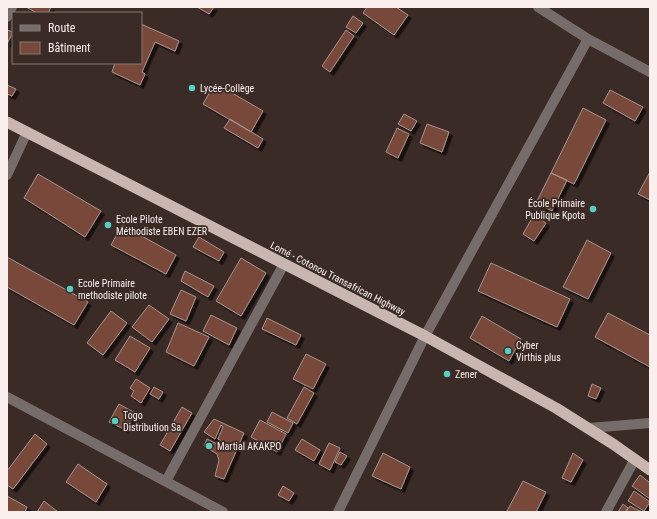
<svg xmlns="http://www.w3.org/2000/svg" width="657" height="519" viewBox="0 0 657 519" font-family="'Roboto Condensed',sans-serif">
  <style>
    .building { fill: #78483a; stroke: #a7938d; filter: url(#shadow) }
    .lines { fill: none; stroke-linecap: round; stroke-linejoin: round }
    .minor { stroke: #766d6a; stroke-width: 10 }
    .trunk { stroke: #cab6b0; stroke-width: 11 }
    .poi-dot { fill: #56cec3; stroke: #3b2b26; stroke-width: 1.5 }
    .labels { text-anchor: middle; stroke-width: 3.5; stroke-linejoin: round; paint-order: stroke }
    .poi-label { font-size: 10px; fill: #faefec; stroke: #3b2b26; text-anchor: start }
    .street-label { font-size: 10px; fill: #faefec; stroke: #3b2b26 }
  </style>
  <defs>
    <filter id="shadow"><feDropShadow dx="3.5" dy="3.5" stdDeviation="0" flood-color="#0009"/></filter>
  </defs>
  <rect width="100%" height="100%" fill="#3b2b26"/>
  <path class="building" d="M26,7H51L48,13H37Z
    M197,7H214L209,14Z
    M367,7H396L408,15L394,35L363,13Z
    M353,16L363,23L356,33L346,27Z
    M141,24L179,41L175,51L155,42L142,72L145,74L140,85L112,72L115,63H141Z
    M7,30L13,32L7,44Z
    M346,30L354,36L330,72L322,66Z
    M215,83L263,111L251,132L203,104Z
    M7,85L16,89L12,96L7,94Z
    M610,90L643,107L635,121L603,103Z
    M583,108L606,120L574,184L551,173Z
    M404,114L417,121L411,131L398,124Z
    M230,119L263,139L258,148L224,128Z
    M427,124L449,132L442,152L420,143Z
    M397,128L409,134L398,158L386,152Z
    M650,172V200L638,194Z
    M551,173L567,180L552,211L536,203Z
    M38,174L101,211L85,237L24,198Z
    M534,215L546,223L534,241L523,234Z
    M122,225L176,255L166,274L111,245Z
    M199,237L224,252L219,261L193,247Z
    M587,240L611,253L588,299L563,287Z
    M7,257L88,302L74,325L7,287Z
    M241,258L266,273L241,316L216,301Z
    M491,263L570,299L557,327L478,291Z
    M185,271L214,286L208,297L181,281Z
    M181,290L196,297L186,321L170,314Z
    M149,305L169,319L152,342L132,327Z
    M111,311L127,323L103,355L87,343Z
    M608,313L650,335V367L595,337Z
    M211,315L237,328L229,345L203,331Z
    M482,316L521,339L509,361L470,338Z
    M267,318L301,335L296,345L262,329Z
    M178,323L209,337L194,366L166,352Z
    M130,336L150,348L135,372L115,360Z
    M306,354L326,364L313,389L293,379Z
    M136,379L150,388L141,403L131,396L134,391L130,388Z
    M592,384L601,388L596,399L588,396Z
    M154,387L163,392L159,399L150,394Z
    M304,387L314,393L297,424L287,418Z
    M119,404L135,413L126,430L109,422Z
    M182,407L192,413L170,451L160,445Z
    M272,412L293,423L288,433L267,422Z
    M214,419L244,433L224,479L215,476L219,460L217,454L204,446L207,439L221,446L225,444L218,439L223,427L221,425L215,439L204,432Z
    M260,420L286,434L277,452L251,437Z
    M35,434L47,444L13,489L7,485V471Z
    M302,439L320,450L314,461L295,450Z
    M329,443L340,448L330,470L319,464Z
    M340,452L347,456L341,465L335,462Z
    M383,453L410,467L401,489L372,476Z
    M573,453L583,460L571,482L562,478Z
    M78,464L107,484L96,502L66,482Z
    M640,475L650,483V499L632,486Z
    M523,481L546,492L536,512H509L507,511Z
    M283,486L294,493L289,501L278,495Z
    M634,491L650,502L644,511L628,501Z
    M7,496L27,507L25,512H7Z
    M44,501L58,512H37Z
    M623,504L628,508L625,512H618Z
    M630,506L642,512H626Z"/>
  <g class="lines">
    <path class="minor" d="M538,7L588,39L650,72
      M7,17L12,7
      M7,175L27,132
      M7,397L223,512
      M589,428L650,423
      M166,481L284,264
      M338,512L425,336L588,39
      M606,512L635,459"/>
    <path class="trunk" d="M7,122L425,336L556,408L613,444L650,470"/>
  </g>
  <g class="poi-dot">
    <circle cx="192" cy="88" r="4"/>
    <circle cx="593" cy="209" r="4"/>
    <circle cx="108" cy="225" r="4"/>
    <circle cx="70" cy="289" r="4"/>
    <circle cx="508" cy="351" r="4"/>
    <circle cx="447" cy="374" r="4"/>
    <circle cx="115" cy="421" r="4"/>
    <circle cx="209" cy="446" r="4"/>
  </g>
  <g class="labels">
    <g class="poi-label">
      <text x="200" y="92">Lycée-Collège</text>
      <text x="585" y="207" text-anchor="end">École Primaire<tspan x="585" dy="12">Publique Kpota</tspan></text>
      <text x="116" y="223">Ecole Pilote<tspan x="116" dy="12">Méthodiste EBEN EZER</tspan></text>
      <text x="78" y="287">Ecole Primaire<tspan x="78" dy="12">methodiste pilote</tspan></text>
      <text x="516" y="349">Cyber<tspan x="516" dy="12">Virthis plus</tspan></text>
      <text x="455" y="378">Zener</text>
      <text x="123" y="419">Togo<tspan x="123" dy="12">Distribution Sa</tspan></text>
      <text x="217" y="450">Martial AKAKPO</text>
    </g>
    <g class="street-label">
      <text transform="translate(338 278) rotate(27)" y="4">Lomé - Cotonou Transafrican Highway</text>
    </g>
  </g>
  <rect width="657" height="519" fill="none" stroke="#faefec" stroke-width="16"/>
  <rect x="12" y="12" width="130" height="52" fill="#3b2b26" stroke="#877975"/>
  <rect x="20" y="25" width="20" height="6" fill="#766d6a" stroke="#877975"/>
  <text x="48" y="32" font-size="12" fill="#faefec">Route</text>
  <rect x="20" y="42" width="20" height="12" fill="#78483a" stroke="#877975"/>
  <text x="48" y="52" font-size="12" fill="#faefec">Bâtiment</text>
</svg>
